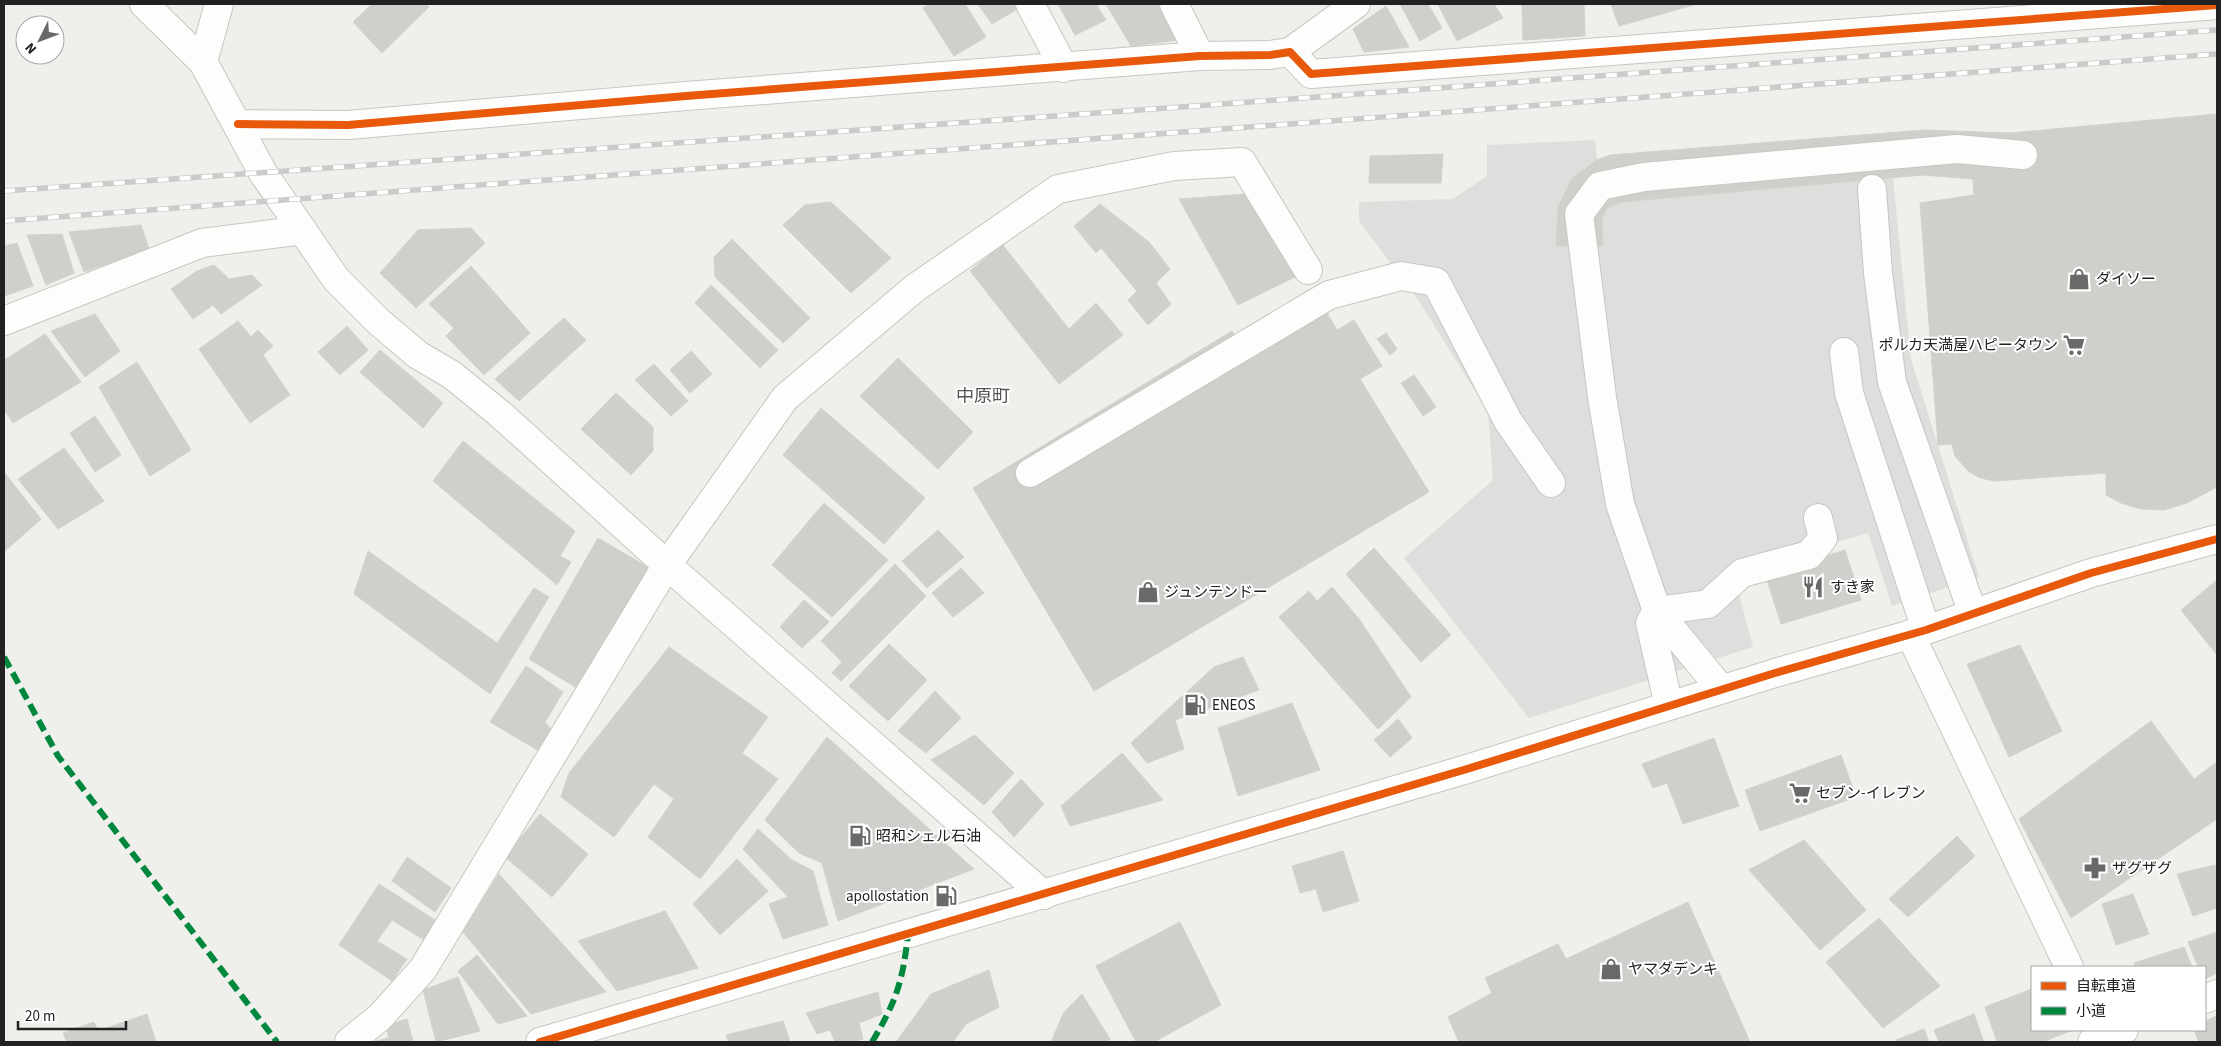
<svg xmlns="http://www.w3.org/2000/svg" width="2221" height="1046" viewBox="0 0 2221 1046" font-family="'Source Sans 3','Noto Sans JP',sans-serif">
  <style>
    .built { fill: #dededc }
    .building { fill: #d0cfcc; stroke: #d2d1cc }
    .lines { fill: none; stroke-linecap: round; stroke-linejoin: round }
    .minor-casing { stroke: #c6c6c4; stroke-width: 30 }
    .minor { stroke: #fdfdfc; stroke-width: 28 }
    .rail-casing { stroke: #cbcbcb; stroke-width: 5.5 }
    .rail { stroke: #fff; stroke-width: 4; stroke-dasharray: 11; stroke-linecap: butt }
    .quiet { stroke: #00873e; stroke-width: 6; stroke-dasharray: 12 6; stroke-linecap: butt }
    .cycleway-casing { stroke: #fff; stroke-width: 11 }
    .cycleway { stroke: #e8590c; stroke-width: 8 }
    .labels { text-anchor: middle; stroke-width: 4; stroke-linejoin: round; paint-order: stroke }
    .poi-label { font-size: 15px; fill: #212121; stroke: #fff; text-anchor: start }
    .quarter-label { font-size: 18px; fill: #545454; stroke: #fff }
  </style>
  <rect width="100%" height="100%" fill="#efefeb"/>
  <path class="built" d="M1595,140L1597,160L1572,178L1558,207L1556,246L1603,245L1602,218L1607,208L1621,202L1893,178L1911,359L1979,577L1892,606L1868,533L1733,571L1753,647L1529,718L1404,558L1493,480L1488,412L1419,301L1359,221V202L1453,199L1487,176V145Z"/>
  <path class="building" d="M372,4H426L429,7L382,53L353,22Z
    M929,4H965L986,37L954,56L923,8Z
    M978,4H1013L1016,10L992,24Z
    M1058,4H1096L1106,20L1075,35Z
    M1106,4H1162L1180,40L1131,46Z
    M1400,4H1428L1442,28L1420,41Z
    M1438,4H1494L1503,18L1457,41Z
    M1522,4H1584L1585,36L1523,40Z
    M1611,4H1697L1619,26Z
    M1386,6L1409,47L1364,52L1353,29Z
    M2217,114V462H2215L2217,487L2187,503L2164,510L2141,509L2121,503L2106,495V473L1995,481L1980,478L1968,471L1955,456L1952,444L1938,445L1920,203L1974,195L1973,179L1923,175L1621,202L1607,208L1602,218L1603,246H1556L1558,207L1572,178L1597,160L1610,155L1924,130L2010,133Z
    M1443,154L1441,183H1369L1370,156Z
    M1246,194L1297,276L1238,305L1179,199Z
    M831,202L891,258L851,293L783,225L805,205Z
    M1100,204L1149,242L1170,269L1156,283L1171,304L1148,325L1128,300L1137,291L1101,248L1096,253L1074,226Z
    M141,225L149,249L84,272L69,232Z
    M471,228L485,243L416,308L380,273L418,230Z
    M62,234L74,273L46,285L27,235Z
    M732,239L810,318L783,343L715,277L714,257Z
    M17,243L33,286L4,296V246Z
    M1002,244L1069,329L1096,303L1123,335L1059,384L970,271Z
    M214,265L229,279L252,275L262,285L221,314L213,305L193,319L171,289L197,271Z
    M471,266L530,333L484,375L446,336L454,328L429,304Z
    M711,285L778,350L760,368L695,303Z
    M1326,311L1337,330L1354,320L1382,366L1360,379L1429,492L1094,691L973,488L1232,331L1248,358Z
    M95,314L120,351L85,377L51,331Z
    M564,318L586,340L519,401L495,379Z
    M238,321L251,337L258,330L273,346L263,355L290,395L250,423L199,349Z
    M347,326L368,350L340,375L318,352Z
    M1386,333L1397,349L1390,355L1377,339Z
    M45,334L81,382L13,423L4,409V357L6,359Z
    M380,350L443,403L423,428L360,372Z
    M691,351L712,374L690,393L670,370Z
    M898,358L973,432L938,469L860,396Z
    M137,362L191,450L150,476L99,387Z
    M654,364L688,401L671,416L635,380Z
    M1414,375L1436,407L1423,416L1401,383Z
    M616,393L653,427V451L631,475L581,429Z
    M821,408L925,498L884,544L783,455Z
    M95,416L121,455L95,472L70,433Z
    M463,441L575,531L560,556L571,562L557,585L433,481Z
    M64,448L104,501L58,529L18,479Z
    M4,472L41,519L5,551L4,550Z
    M824,503L888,560L832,617L772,565Z
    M938,530L964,557L927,588L902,561Z
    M598,538L649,568L577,688L529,659Z
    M1374,548L1451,635L1421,662L1346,574Z
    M1845,550L1861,600L1781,624L1765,574Z
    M368,551L497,643L534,588L549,597L490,694L354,594Z
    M895,564L926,596L841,681L832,673L842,662L821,641Z
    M961,568L984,593L953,617L932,593Z
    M2217,580V655L2181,610Z
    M1332,587L1359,619L1411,697L1378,729L1279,617L1309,591L1317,601Z
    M804,600L829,622L802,648L780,627Z
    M889,644L927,680L888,721L849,686Z
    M2020,645L2062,731L2009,757L1967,664Z
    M669,647L768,717L742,753L778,779L700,879L648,837L674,799L654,784L614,837L561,797L569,773Z
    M1243,657L1259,690L1175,720L1184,749L1147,763L1131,743L1214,667Z
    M526,666L563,692L545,722L552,730L539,751L490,722Z
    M935,691L961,718L926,753L898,731Z
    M1292,703L1320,770L1238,796L1218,728Z
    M1398,719L1412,738L1390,757L1374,740Z
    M2151,721L2194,779L2217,762V819L2071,918L2019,819Z
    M975,735L1014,773L984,805L931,760Z
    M827,737L974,869L838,921L822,863L799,853L765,820Z
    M1714,738L1739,806L1683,824L1667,783L1653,788L1642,764Z
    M1122,753L1163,800L1070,826L1061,806Z
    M1841,755L1856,797L1760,831L1745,790Z
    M1021,779L1044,804L1014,837L992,812Z
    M540,814L588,854L552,897L505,857Z
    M758,829L792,860L813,871L828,925L783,939L769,904L788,897L743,849Z
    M1957,836L1975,856L1908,917L1889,899Z
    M1804,840L1866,910L1820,950L1749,870Z
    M1343,851L1359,901L1323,912L1316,889L1300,893L1292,866Z
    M407,857L451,888L435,912L392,881Z
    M737,859L768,891L720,935L693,904Z
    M2215,865L2217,871V908L2193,916L2177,874Z
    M499,874L606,992L531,1014L463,932Z
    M379,884L435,920L424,940L392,920L377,941L407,959L392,981L339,945Z
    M2133,894L2149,934L2116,945L2102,904Z
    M1688,902L1750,1042H1459L1448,1017L1492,993L1485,978L1558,944L1566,959Z
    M665,911L698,968L617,991L578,941Z
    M1879,918L1940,986L1883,1028L1826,962Z
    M1180,922L1221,1005L1154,1042H1136L1096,966Z
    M2217,932V973L2205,979V967H2198L2188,942Z
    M2184,947L2192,967H2136L2134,963Z
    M477,955L527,1016L498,1024L458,971Z
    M989,970L999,1007L966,1024L953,1042H896L931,994Z
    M458,977L480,1031L436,1042L423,990Z
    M2032,989V1030H2073L2042,1042H1997L1985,1007Z
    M878,992L882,1014L859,1023L863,1039L853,1042H835L830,1030L817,1034L806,1013Z
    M1082,994L1110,1039L1106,1042H1051L1064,1012Z
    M147,1014L156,1042H67L63,1033L94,1022L98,1031Z
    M1974,1014L1984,1042H1939L1934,1030Z
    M2217,1016V1042H2199L2194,1030H2205V1021Z
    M407,1019L413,1042H373L389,1038L386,1026Z
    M783,1021L790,1042H729L726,1035Z
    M1924,1029L1929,1042H1897L1896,1040Z"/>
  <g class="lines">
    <g class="minor-casing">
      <path id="minor" d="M144,4L203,62L263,173L336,279L379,322L418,355L452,375L500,414L667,565L1044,895
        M1030,4L1064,68
        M1174,4L1200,56
        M1290,52L1356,4
        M203,62L219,4
        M238,124L348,125L686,96L1200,56L1270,55L1290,52L1311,74L2217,5
        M1872,189L1878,273L1892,382L1973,614
        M4,321L202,243L303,230
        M1844,352L1849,393L1926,630
        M1030,473L1329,295L1401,276L1436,282L1508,421L1551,483
        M1657,611L1708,604L1742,573L1809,555L1823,538L1818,518
        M1657,611L1650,623L1669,706
        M1910,634L2069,967
        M1721,689L1657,611L1620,504L1602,397L1579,214L1600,186L1644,177L1957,149L2023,155
        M2205,999L2217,994
        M349,1042L380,1017L423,969L667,565L785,398L915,288L1058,189L1174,166L1242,162L1308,270
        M540,1042L1467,769L1775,673L1926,630L2091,573L2217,539
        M2092,1042L2124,1030"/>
    </g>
    <use href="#minor" class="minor"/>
    <g class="rail-casing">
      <path id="rail" d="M4,191L1223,104L2217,30
        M4,221L2217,54"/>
    </g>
    <use href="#rail" class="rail"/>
    <path class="quiet" d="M4,657L58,756L277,1042
      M872,1042C896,1002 903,981 908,934"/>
    <g class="cycleway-casing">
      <path id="cycleway" d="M238,124L348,125L686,96L1200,56L1270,55L1290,52L1311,74L2217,5
        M540,1042L1467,769L1775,673L1926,630L2091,573L2217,539"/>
    </g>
    <use href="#cycleway" class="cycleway"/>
  </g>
  <defs>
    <g id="shop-bare" transform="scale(1.725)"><path d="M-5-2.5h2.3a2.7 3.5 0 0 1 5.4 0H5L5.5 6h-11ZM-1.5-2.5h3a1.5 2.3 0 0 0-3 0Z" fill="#696968" stroke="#fff" stroke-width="2.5" paint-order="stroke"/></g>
    <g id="supermarket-bare" transform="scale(1.725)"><path d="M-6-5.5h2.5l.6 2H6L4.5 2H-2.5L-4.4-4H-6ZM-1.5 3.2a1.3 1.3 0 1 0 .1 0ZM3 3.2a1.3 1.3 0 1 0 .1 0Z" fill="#696968" stroke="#fff" stroke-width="2.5" paint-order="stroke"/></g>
    <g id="restaurant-bare" transform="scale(1.725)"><path d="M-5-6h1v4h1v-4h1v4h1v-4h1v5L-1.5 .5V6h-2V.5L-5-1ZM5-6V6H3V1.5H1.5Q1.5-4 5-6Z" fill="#696968" stroke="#fff" stroke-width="2.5" paint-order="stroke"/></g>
    <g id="fuel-bare" transform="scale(1.725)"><path d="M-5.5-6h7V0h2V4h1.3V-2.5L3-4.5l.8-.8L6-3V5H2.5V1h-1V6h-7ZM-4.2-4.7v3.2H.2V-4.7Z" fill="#696968" stroke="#fff" stroke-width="2.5" paint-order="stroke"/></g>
    <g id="pharmacy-bare" transform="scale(1.725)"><path d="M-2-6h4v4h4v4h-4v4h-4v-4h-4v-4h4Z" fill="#696968" stroke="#fff" stroke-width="2.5" paint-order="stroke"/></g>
  </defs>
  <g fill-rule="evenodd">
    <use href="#shop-bare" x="2079" y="279"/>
    <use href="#supermarket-bare" x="2074" y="345"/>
    <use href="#restaurant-bare" x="1813" y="587"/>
    <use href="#shop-bare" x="1148" y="592"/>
    <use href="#fuel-bare" x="1195" y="705"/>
    <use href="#supermarket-bare" x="1800" y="793"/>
    <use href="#fuel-bare" x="860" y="836"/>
    <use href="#pharmacy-bare" x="2095" y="868"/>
    <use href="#fuel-bare" x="946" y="896"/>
    <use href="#shop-bare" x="1611" y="969"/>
  </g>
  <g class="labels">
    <g class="poi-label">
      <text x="2096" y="284">ダイソー</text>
      <text x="2058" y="350" text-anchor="end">ポルカ天満屋ハピータウン</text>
      <text x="1830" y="592">すき家</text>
      <text x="1164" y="597">ジュンテンドー</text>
      <text x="1212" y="710">ENEOS</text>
      <text x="1816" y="798">セブン-イレブン</text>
      <text x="876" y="841">昭和シェル石油</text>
      <text x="2112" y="873">ザグザグ</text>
      <text x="929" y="901" text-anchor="end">apollostation</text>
      <text x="1628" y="974">ヤマダデンキ</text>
    </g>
    <g class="quarter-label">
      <text x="983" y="402">中原町</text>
    </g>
  </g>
  <rect width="2221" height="1046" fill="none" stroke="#212121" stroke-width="10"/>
  <rect x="2031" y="966" width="175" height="65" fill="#ffffff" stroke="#a6a6a6"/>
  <rect x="2041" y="982" width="25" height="8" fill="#e8590c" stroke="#a6a6a6"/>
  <text x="2076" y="991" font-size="15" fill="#212121">自転車道</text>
  <rect x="2041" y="1007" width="25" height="8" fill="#00873e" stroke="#a6a6a6"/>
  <text x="2076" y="1016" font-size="15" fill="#212121">小道</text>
  <g transform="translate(40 40) rotate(228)"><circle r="24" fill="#ffffff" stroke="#a6a6a6"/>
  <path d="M0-4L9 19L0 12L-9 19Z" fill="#696968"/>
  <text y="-8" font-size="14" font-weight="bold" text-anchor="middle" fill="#212121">N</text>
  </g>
  <path d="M18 1021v8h108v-8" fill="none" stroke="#212121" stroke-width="2.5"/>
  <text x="25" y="1021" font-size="15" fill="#212121" stroke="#ffffff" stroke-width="4" paint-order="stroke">20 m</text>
</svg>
